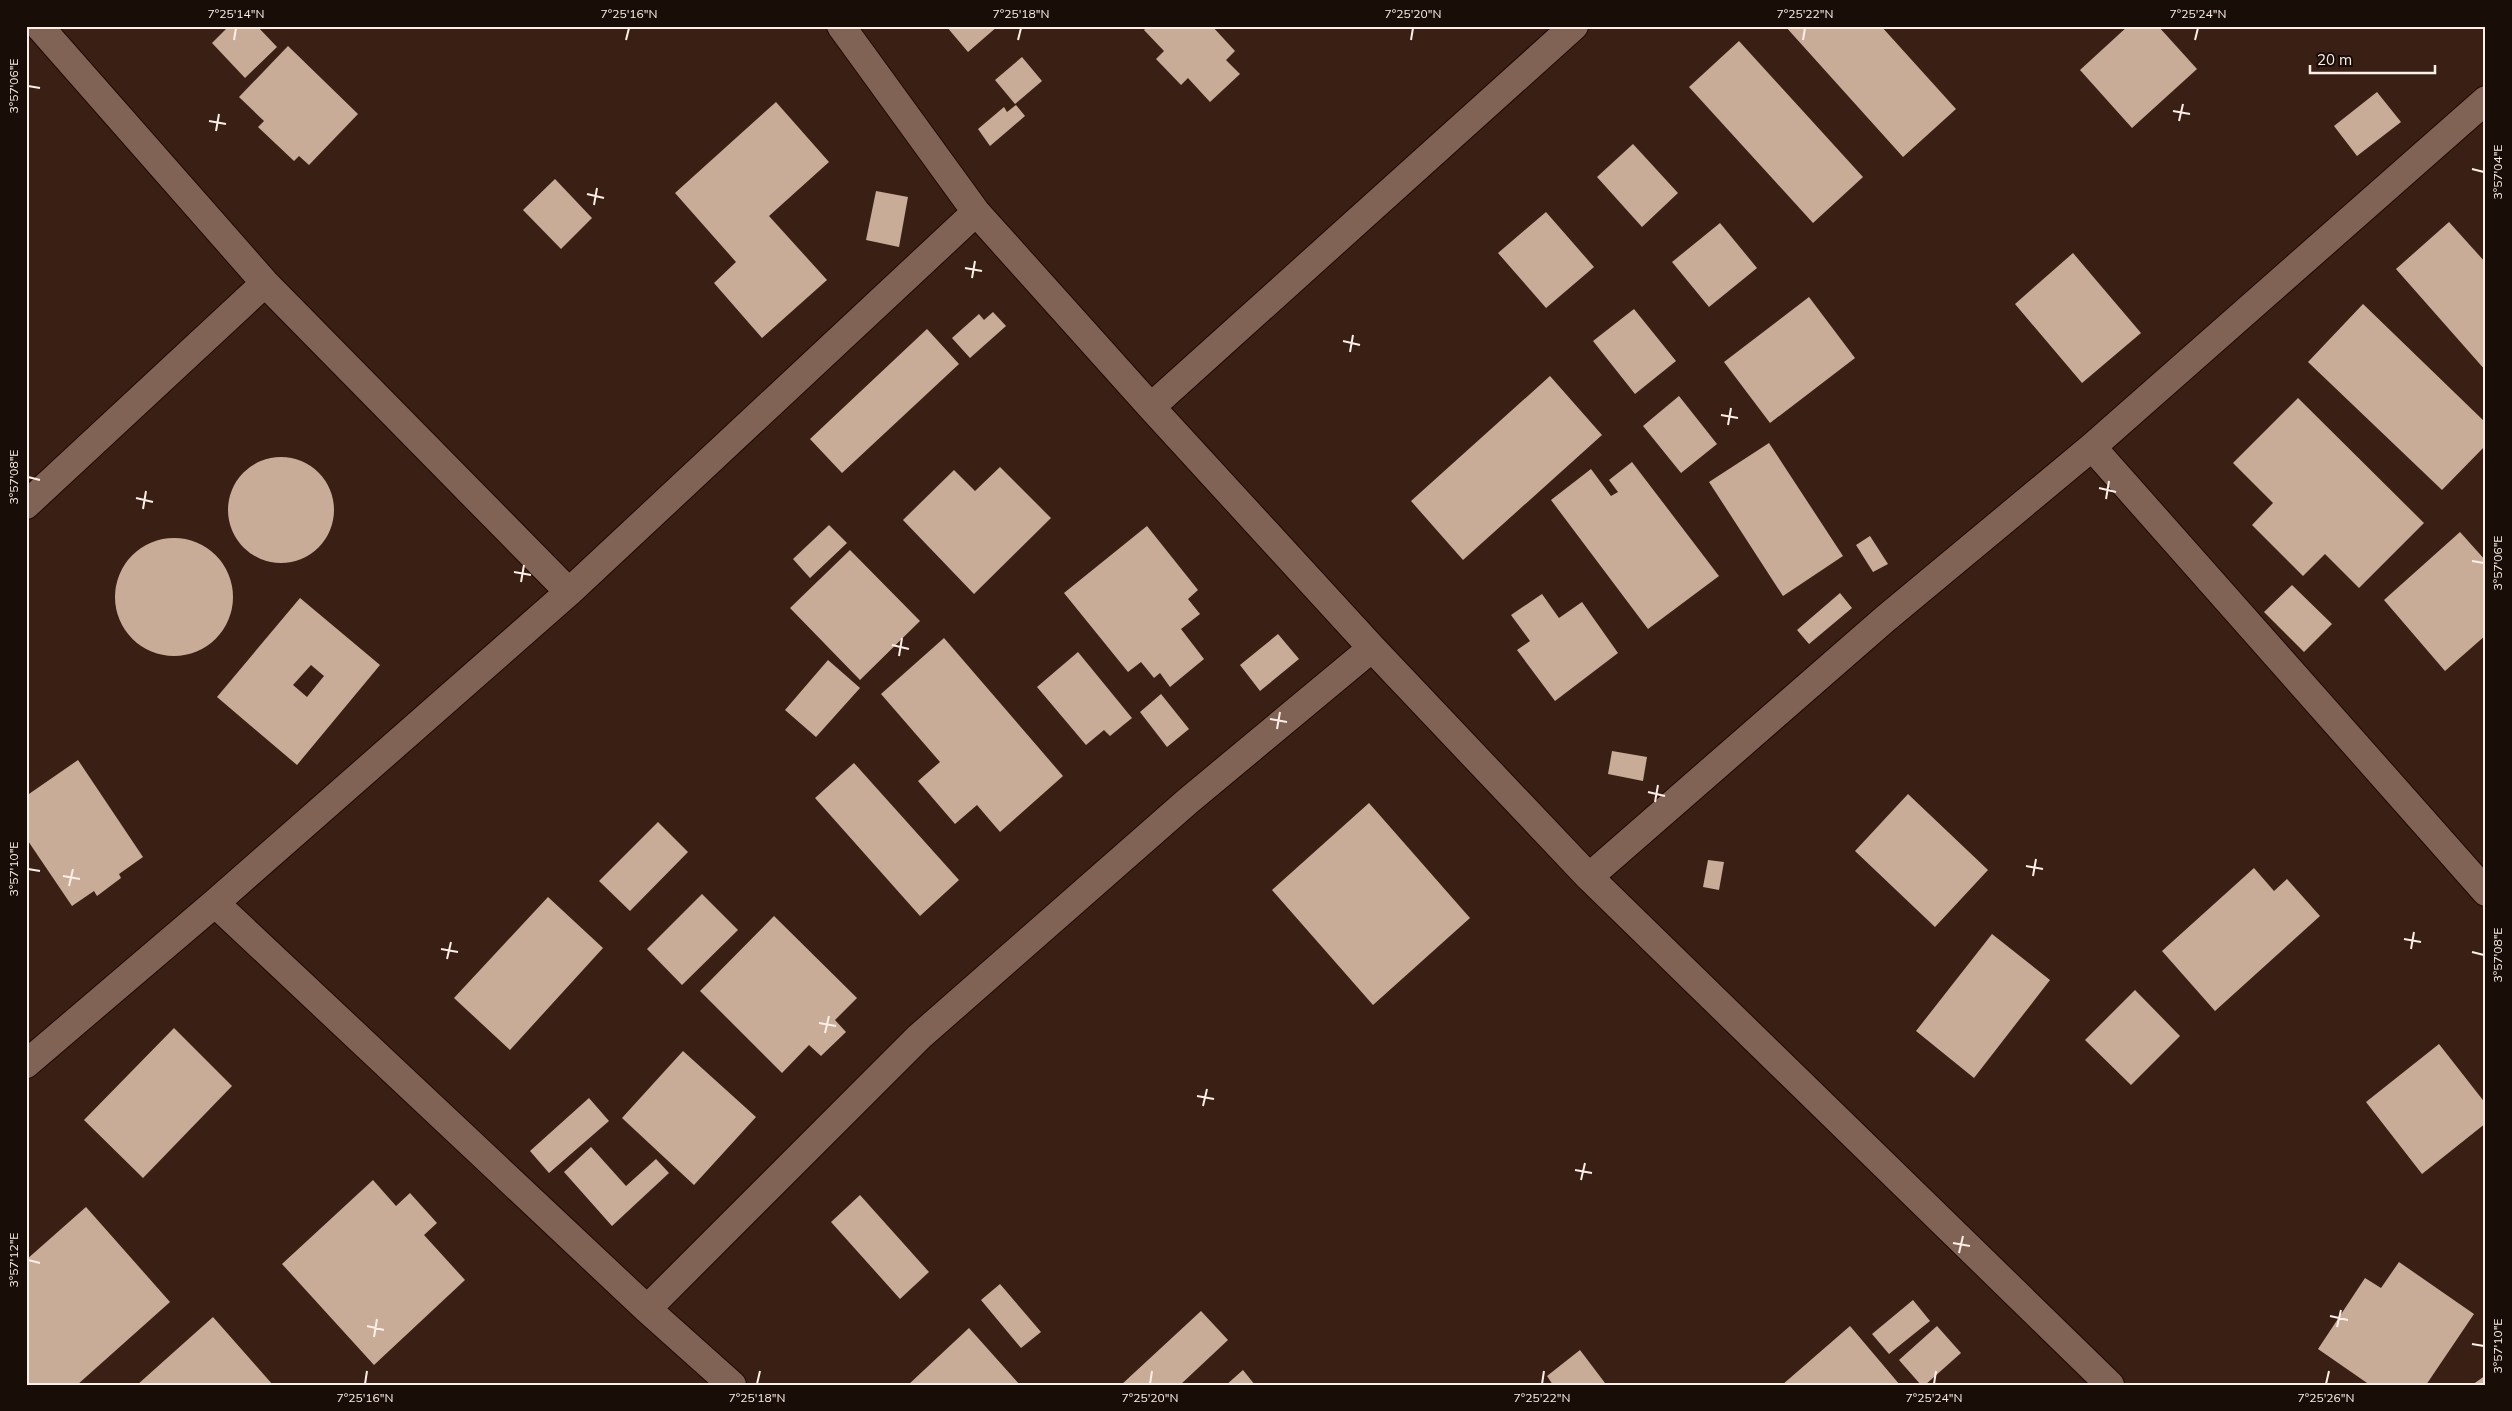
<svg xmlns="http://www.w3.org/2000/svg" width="2512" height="1411" viewBox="0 0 2512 1411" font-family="Mulish,sans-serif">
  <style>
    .building { fill: #c9ac97; fill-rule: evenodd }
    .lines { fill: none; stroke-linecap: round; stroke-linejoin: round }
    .street-casing { stroke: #200901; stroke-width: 30 }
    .street { stroke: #816355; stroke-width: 28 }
    .ticks { fill: none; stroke: #fdefe8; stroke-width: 2 }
    .neatline { fill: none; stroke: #fdefe8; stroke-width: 2 }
    .ticks-label { font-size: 12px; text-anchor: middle; fill: #fdefe8 }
  </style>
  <rect width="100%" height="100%" fill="#3a2014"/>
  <path class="building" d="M229,26H257L277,47L245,78L212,43Z
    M946,26H998L968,52Z
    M1148,26H1212L1235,51L1226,60L1240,74L1210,102L1188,78L1181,85L1156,59L1164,51L1144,30Z
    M1785,26H1881L1956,109L1903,157Z
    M2128,26H2158L2197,69L2132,128L2080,70Z
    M1739,41L1863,177L1813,223L1689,87Z
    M288,46L358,114L309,165L299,156L294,161L258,127L264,121L239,97Z
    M1022,57L1042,81L1015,104L995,80Z
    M2377,92L2401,122L2357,156L2334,126Z
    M776,102L829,162L769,216L827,280L762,338L714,283L736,262L675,193Z
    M1016,105L1025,116L990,146L978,129L1004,107L1007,112Z
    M1633,144L1678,193L1642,227L1597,177Z
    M555,179L592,218L561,249L523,210Z
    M876,191L908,197L899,247L866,240Z
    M1546,212L1594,267L1546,308L1498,253Z
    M2449,222L2486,263V371L2396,269Z
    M1720,223L1757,268L1709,307L1672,262Z
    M2073,253L2141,333L2082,383L2015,304Z
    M1809,297L1855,358L1770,423L1724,362Z
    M2363,304L2486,423V445L2442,490L2308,362Z
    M1634,309L1676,361L1635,394L1593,341Z
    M993,312L1006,326L970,358L952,338L979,314L984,320Z
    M927,329L959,364L842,473L810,439Z
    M1550,376L1602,435L1463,560L1411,501Z
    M1679,396L1717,444L1681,473L1643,426Z
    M2298,398L2424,523L2359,588L2325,554L2303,576L2252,525L2273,503L2233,463Z
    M1769,443L1843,556L1783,596L1709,482Z
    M228 510a53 53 0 1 1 106 0a53 53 0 1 1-106 0Z
    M1632,462L1719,576L1648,629L1551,500L1591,469L1611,496L1618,492L1609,480Z
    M1000,467L1051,518L974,594L903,520L954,470L975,491Z
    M829,525L847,543L810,578L793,559Z
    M1147,526L1198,590L1188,599L1200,614L1181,629L1204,659L1170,687L1160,673L1154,678L1141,662L1128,672L1064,593Z
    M2460,532L2486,561V635L2445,671L2384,600Z
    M1870,536L1888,564L1873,572L1856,545Z
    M115 597a59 59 0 1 1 118 0a59 59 0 1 1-118 0Z
    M850,550L920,621L860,680L790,608Z
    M2292,585L2332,624L2304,652L2264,612Z
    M1840,593L1852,608L1809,644L1797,630Z
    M1542,594L1559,618L1582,602L1618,653L1555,701L1517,650L1530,641L1511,615Z
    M300,598L380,665L297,765L217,697ZM311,665L324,676L307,697L293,685Z
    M1278,634L1299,659L1260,691L1240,665Z
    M944,638L1063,776L1000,832L977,805L955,824L918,781L940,762L881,694Z
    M1078,652L1132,718L1110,736L1104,730L1086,745L1037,687Z
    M828,660L860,688L816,737L785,710Z
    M1161,694L1189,729L1167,747L1140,712Z
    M1612,751L1647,757L1643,781L1608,774Z
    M78,760L143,857L119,874L121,878L97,896L94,891L72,906L26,838V796Z
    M854,763L959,880L920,916L815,798Z
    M1908,794L1988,870L1935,927L1855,851Z
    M1369,803L1470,918L1373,1005L1272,890Z
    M658,822L688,852L630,911L599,881Z
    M1708,860L1724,862L1719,890L1703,887Z
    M2254,868L2274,891L2287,879L2320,916L2215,1011L2162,951Z
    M702,894L738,930L682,985L647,949Z
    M548,897L603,948L510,1050L454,998Z
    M774,916L857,998L835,1020L846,1032L821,1056L809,1045L782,1073L700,991Z
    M1992,934L2050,980L1974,1078L1916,1031Z
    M2135,990L2180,1036L2131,1085L2085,1040Z
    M174,1028L232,1086L143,1178L84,1120Z
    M2439,1044L2486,1104V1123L2422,1174L2366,1102Z
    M683,1051L756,1117L694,1185L622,1118Z
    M589,1098L609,1121L549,1173L530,1151Z
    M591,1147L626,1186L656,1159L669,1173L612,1226L564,1172Z
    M373,1180L396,1206L410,1193L437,1223L424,1235L465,1280L374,1365L282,1264Z
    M860,1195L929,1272L900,1299L831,1222Z
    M86,1207L170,1302L77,1385H26V1260Z
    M2399,1262L2474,1314L2426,1385H2370L2318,1349L2365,1278L2381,1288Z
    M1000,1284L1041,1332L1021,1348L981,1300Z
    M1913,1300L1930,1321L1889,1354L1872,1334Z
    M1201,1311L1228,1340L1180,1385H1121Z
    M213,1317L273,1385H137Z
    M1850,1326L1900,1385H1782Z
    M1937,1326L1961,1353L1925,1385H1921L1899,1360Z
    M969,1328L1020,1385H908Z
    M1580,1350L1605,1383L1602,1385H1553L1547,1376Z
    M1243,1370L1255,1385H1226Z
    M2486,1375V1385H2472Z"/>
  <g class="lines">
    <g class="street-casing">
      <path id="street" d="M39,26L265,283L569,592
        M841,26L976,212L1151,407L1372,648L1589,877L2110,1385
        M1151,407L1574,26
        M2092,447L2486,892
        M26,505L265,283
        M1589,877L1885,619L2092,447L2486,100
        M215,903L647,1309L732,1385
        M26,1064L215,903L569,592L976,212
        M647,1309L919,1037L1188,801L1372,648"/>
    </g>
    <use href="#street" class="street"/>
  </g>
  <path class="ticks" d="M234,40L236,28M626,40L629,28M1018,40L1021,28M1411,40L1413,28M1803,40L1805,28M2195,40L2198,28M28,86L40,88M2173,111L2190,114M209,121L226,124M2179,121L2183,104M216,131L219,114M2472,169L2484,172M587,194L604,198M594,205L597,188M965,268L982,271M972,278L975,261M1343,341L1360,345M1350,352L1353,335M1721,415L1738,418M1728,425L1731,408M28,477L40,480M2099,488L2116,492M136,498L153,502M2106,499L2109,481M143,509L146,491M2472,561L2484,563M514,572L531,575M521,582L524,565M892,645L909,649M899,656L902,638M1270,719L1287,722M1277,729L1280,712M1648,792L1665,796M1655,802L1658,785M2026,866L2043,869M28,869L40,871M63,876L80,879M2033,876L2036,859M69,886L73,869M2404,939L2421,942M441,949L458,952M2411,949L2414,932M2472,952L2484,955M447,959L451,942M819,1023L836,1026M825,1033L829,1016M1197,1096L1214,1099M1203,1106L1207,1089M1575,1170L1592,1173M1581,1180L1585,1163M1953,1243L1970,1246M1959,1253L1963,1236M28,1260L40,1263M2330,1316L2348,1320M367,1326L384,1330M2337,1327L2341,1310M374,1337L377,1319M2472,1344L2484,1346M365,1384L367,1371M757,1384L760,1371M1150,1384L1152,1371M1542,1384L1544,1371M1934,1384L1936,1371M2326,1384L2329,1371"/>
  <rect width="2512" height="1411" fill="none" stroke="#190d08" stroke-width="55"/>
  <path d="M2310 65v8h125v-8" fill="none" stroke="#fdefe8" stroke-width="2.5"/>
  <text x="2317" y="65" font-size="15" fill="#fdefe8" stroke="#190d08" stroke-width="4" paint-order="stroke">20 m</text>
  <rect x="28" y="28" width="2456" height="1356" class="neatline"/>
  <g class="ticks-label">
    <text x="236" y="18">7°25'14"N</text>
    <text x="629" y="18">7°25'16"N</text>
    <text x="1021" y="18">7°25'18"N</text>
    <text x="1413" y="18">7°25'20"N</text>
    <text x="1805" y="18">7°25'22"N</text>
    <text x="2198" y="18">7°25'24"N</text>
    <text transform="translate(14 86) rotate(-90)" y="4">3°57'06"E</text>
    <text transform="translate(2498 172) rotate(-90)" y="4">3°57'04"E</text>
    <text transform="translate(14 477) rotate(-90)" y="4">3°57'08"E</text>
    <text transform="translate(2498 563) rotate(-90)" y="4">3°57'06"E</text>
    <text transform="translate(14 869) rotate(-90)" y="4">3°57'10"E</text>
    <text transform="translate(2498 955) rotate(-90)" y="4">3°57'08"E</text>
    <text transform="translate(14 1260) rotate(-90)" y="4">3°57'12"E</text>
    <text transform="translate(2498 1346) rotate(-90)" y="4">3°57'10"E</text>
    <text x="365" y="1402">7°25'16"N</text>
    <text x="757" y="1402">7°25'18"N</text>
    <text x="1150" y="1402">7°25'20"N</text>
    <text x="1542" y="1402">7°25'22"N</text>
    <text x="1934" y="1402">7°25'24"N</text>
    <text x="2326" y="1402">7°25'26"N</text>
  </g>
</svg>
